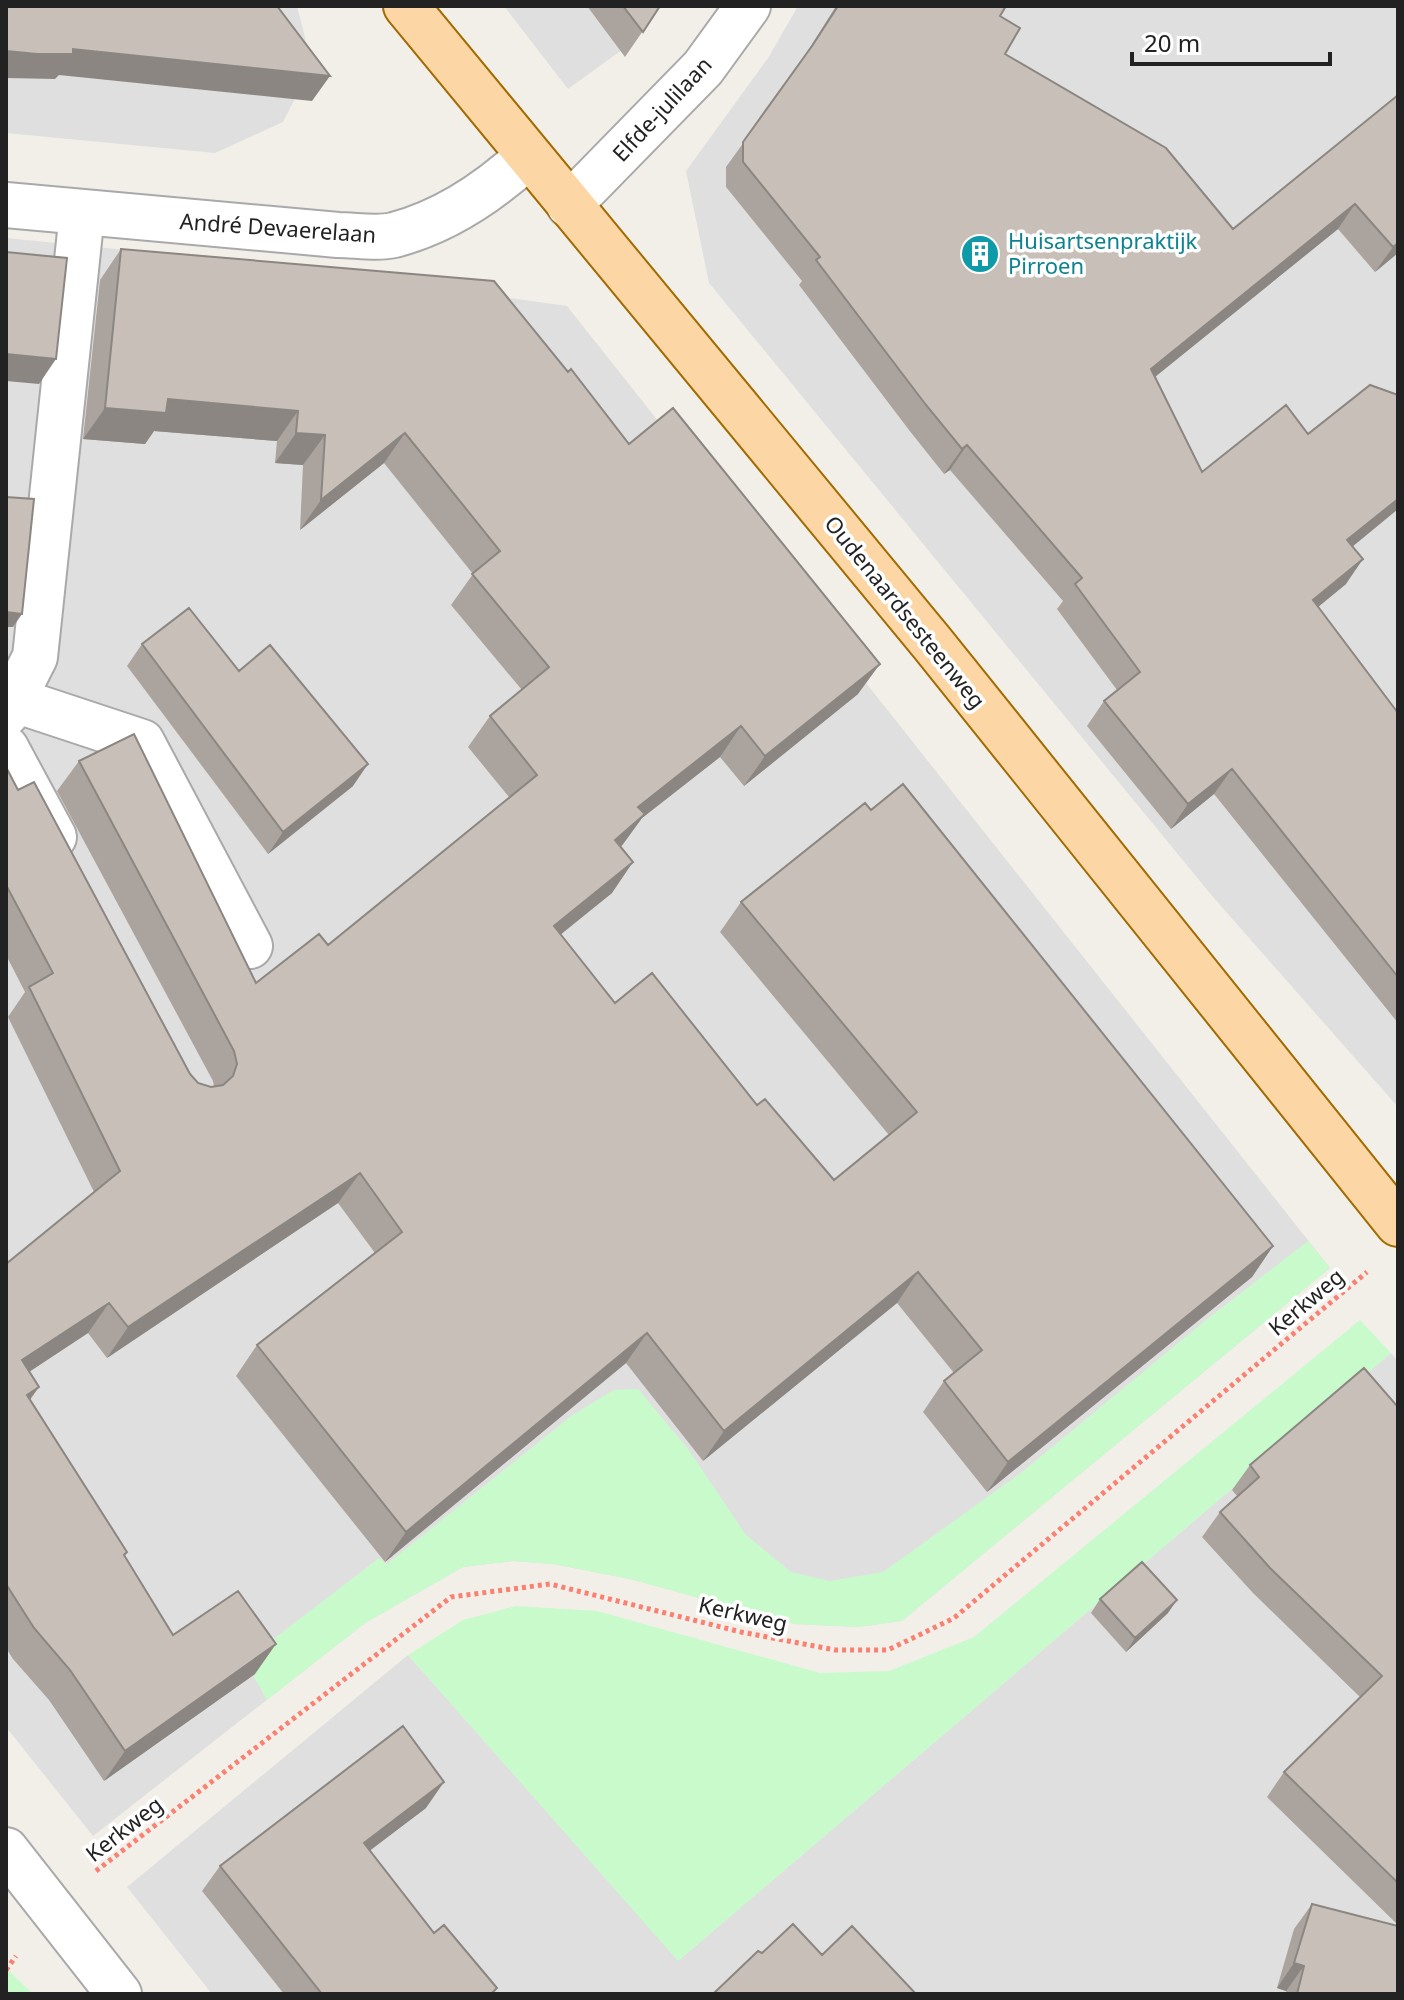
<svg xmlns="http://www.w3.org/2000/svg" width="1404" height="2000" viewBox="0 0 1404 2000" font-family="'Noto Sans',sans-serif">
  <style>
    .residential { fill: #e0dfdf }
    .park { fill: #c8facc }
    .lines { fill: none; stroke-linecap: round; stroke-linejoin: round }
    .minor-casing { stroke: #a9a9a9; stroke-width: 48 }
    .major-casing { stroke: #a06b00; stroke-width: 48 }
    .path { stroke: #fa8072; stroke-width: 5; stroke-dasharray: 4 4; stroke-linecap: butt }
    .minor { stroke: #fff; stroke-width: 44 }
    .major { stroke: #fcd6a4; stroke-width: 44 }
    .wall { fill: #aba49e }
    .shaded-wall { fill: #8b8681 }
    .building { fill: #c7bfb8; stroke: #8b8681; stroke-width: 2 }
    .labels { text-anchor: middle; stroke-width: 7; stroke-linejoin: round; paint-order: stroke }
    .street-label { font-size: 22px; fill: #222; stroke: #fff }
    .culture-label { font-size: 22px; fill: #0d838f; stroke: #fff; text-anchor: start }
  </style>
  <rect width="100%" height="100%" fill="#f2efe9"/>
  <path class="residential" d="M6,6H297L312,65L283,122L215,153L6,133Z
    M504,6H659L637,39L568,89Z
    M798,6H1398V1107L1213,897L709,283L686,171L768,58Z
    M6,238L278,265L567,306L1330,1268L902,1621L858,1627L794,1624L630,1579L553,1564L513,1561L463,1567L365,1623L93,1836L6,1727Z
    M1391,1353L1398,1361V1994H212L127,1887L408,1655L679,1960Z"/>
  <path class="park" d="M1308,1241L1330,1268L902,1621L858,1627L794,1624L630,1579L553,1564L513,1561L463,1567L365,1623L267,1700L245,1661L379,1558L387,1564L571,1416L614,1390L638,1389L688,1449L746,1535L791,1572L830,1581L883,1572L1022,1472L1206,1320Z
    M1360,1320L1391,1353L678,1961L408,1655L463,1620L516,1606L597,1611L820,1673L889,1671L974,1637Z
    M6,1968L32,1993V1994H6Z"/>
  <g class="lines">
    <g class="minor-casing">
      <path id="minor" d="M6,205L338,235C355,235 377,239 394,235C444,222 489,192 527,157
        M569,205L703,68L748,6
        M12,699L142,742L250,946
        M6,714L35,657L82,213
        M6,748L54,837
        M6,1850L119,1994"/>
    </g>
    <g class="major-casing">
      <path id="major" d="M406,6L932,643L1398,1224"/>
    </g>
    <path class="path" d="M96,1871L451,1597L550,1584L741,1632L835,1650H888L954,1618L1367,1272
      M6,1970L16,1956"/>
    <use href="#minor" class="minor"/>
    <use href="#major" class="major"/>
  </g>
  <path class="wall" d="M587,6H660L625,57Z
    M836,6H1006L1000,16L1005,54L1233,229L1398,95V253L1375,272L1338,229L1155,376L1202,472L1308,434L1398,395V509L1353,546L1346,584L1318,607L1398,713V1023L1214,794L1171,829L1087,726L1104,701L1117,690L1057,609L1063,601L950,470L944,474L909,430L799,285L802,281L726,187V167L799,65Z
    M121,249L568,372L629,444L858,694L744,786L720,757L642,818L621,847L612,893L560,934L615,1003L757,1105L834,1180L889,1135L720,932L741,902L1273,1246L1252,1277L987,1492L923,1412L944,1381L954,1373L897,1303L703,1461L626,1363L385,1562L236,1376L257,1345L375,1253L338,1203L107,1358L88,1333L29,1372L30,1399L127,1552L124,1556L173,1635L255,1674L104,1781L49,1700L13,1659L6,1648V1264L94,1192L8,1017L25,992L6,955V767L18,790L190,1074L198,1083L211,1087H214L213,1081L57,791L79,761L256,983L328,945L509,797L468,747L490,716L522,690L451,605L473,574L384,463L300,530L303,465L275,463L277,441L154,431L145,444L83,439L100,280Z
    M142,644L239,671L353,786L268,854L127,666Z
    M1398,1407V1925L1267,1797L1284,1772L1360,1697L1253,1593L1202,1537L1220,1512L1237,1496L1232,1490L1250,1465Z
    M1100,1599L1168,1613L1126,1652L1091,1613Z
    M426,1808L370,1850L434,1933L493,1994H284L202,1891L220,1866Z
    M1312,1904L1398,1994H1286V1991L1277,1988L1294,1929Z"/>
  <path class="shaded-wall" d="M73,49L330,76L312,101L59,75L55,79L6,78V51Z
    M1355,204L1338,229L1134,394L1151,369Z
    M1398,243V253L1375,272L1393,247Z
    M6,354L56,359L39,384L6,381Z
    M168,399L298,411L277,441L154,431L145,444L83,439L105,408Z
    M296,433L325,435L303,465L275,463Z
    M405,433L384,463L300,530L321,500Z
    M967,445L950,470L944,474L962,449Z
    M1398,499V509L1330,565L1347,540Z
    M1363,559L1346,584L1296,625L1313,600Z
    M6,612L22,614L13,627H6Z
    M880,664L858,694L744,786L765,756Z
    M741,726L720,757L642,818L623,844L594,871L638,807Z
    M368,764L353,786L268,854L283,832Z
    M1232,769L1214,794L1171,829L1188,804Z
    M633,862L612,893L533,957L554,926Z
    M360,1173L338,1203L107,1358L128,1327Z
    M1273,1246L1252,1277L987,1492L1008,1462Z
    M918,1272L897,1303L703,1461L724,1431Z
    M109,1303L88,1333L6,1387L22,1360Z
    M647,1333L626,1363L385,1562L406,1532Z
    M39,1387L17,1418L27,1395Z
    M1177,1600L1168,1613L1126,1652L1135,1638Z
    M276,1644L255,1674L104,1781L125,1751Z
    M444,1782L426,1808L347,1868L364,1843Z
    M1294,1963L1304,1966L1286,1991L1277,1988Z"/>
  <path class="building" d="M6,6H277L330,76L73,49V54H37L6,51Z
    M623,6H660L643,32Z
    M838,6H1006L1000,16L1020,28L1005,54L1166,148L1233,229L1398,95V243L1393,247L1355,204L1151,369L1202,472L1286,405L1308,434L1370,385L1398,395V499L1347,540L1363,559L1313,600L1398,713V977L1232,769L1188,804L1104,701L1140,672L1075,584L1082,578L967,445L962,449L926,405L816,260L820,257L743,162V142L812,46Z
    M121,249L494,281L568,372L571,369L629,444L673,408L880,664L765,756L741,726L638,807L645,814L615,840L633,862L554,926L615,1003L652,973L757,1105L765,1099L834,1180L917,1112L741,902L865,803L871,810L903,784L1273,1246L1008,1462L944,1381L982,1350L918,1272L724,1431L647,1333L406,1532L257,1345L402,1232L360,1173L128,1327L109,1303L22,1360L39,1387L27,1395L127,1552L124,1555L173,1635L238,1591L276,1644L125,1751L70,1670L34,1628L6,1584V1264L120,1171L29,987L53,973L6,885V767L18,790L34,782L190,1074L198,1083L211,1087L223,1085L233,1076L237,1064L234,1051L79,761L134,734L256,983L319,934L328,945L537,775L490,716L549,667L472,574L500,551L405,433L321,500L325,435L296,433L298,411L168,399L166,413L105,408Z
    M6,252L67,258L56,359L6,354Z
    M6,497L34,499L22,614L6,612Z
    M189,608L239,671L270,645L368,764L283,832L142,644Z
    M1364,1368L1398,1407V1883L1284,1772L1382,1676L1270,1568L1220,1512L1259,1477L1250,1465Z
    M1142,1562L1177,1600L1135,1638L1100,1599Z
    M403,1726L444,1782L364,1843L434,1933L444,1925L497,1988L491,1994H322L220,1866Z
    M1312,1904L1398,1926V1994H1297L1304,1966L1294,1963Z
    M793,1924L822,1955L852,1926L916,1994H713L758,1951L762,1953Z"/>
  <defs>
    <g id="building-disc" transform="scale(2)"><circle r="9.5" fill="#0f9aa8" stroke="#fff"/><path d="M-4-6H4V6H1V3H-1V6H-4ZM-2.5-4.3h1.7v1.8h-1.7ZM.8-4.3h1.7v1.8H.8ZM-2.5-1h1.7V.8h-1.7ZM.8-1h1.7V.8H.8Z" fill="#fff"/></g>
  </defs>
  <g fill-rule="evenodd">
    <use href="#building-disc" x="980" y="254"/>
  </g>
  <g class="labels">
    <g class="street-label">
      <text transform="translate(662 109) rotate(-47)" y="8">Elfde-julilaan</text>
      <text transform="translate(278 228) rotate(4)" y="8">André Devaerelaan</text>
      <text transform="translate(905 612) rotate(51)" y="8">Oudenaardsesteenweg</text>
      <text transform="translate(1306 1302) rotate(-40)" y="8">Kerkweg</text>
      <text transform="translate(743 1614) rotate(13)" y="8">Kerkweg</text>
      <text transform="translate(124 1829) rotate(-38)" y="8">Kerkweg</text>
    </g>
    <g class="culture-label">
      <text x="1008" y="249">Huisartsenpraktijk<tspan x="1008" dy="25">Pirroen</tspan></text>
    </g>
  </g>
  <rect width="1404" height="2000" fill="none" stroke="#222222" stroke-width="16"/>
  <path d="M1132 52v12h198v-12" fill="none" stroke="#222222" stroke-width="4"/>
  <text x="1144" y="52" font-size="24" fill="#222222" stroke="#ffffff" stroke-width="6" paint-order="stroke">20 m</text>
</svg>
